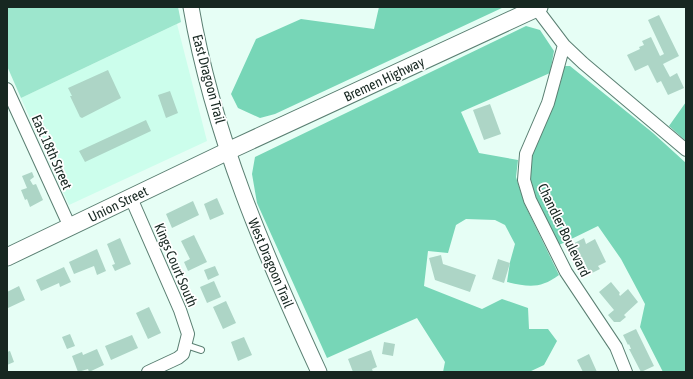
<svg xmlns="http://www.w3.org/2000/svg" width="693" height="379" viewBox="0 0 693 379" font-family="'Asap Condensed',sans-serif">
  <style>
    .built { fill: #ccfeec }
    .green { fill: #9de6cd }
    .forest { fill: #77d6b7 }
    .building { fill: #add5c6 }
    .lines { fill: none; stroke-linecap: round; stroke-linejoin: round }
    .service-casing { stroke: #5a7f72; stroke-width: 8 }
    .minor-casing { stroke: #5a7f72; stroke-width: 14 }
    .tertiary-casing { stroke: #5a7f72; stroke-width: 17 }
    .secondary-casing { stroke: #5a7f72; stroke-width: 19 }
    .service { stroke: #fff; stroke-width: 6 }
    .minor { stroke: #fff; stroke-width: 12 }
    .tertiary { stroke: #fff; stroke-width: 15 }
    .secondary { stroke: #fff; stroke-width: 17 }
    .labels { text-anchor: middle; stroke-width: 3.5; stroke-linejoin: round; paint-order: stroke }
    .street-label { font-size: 14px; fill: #172721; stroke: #fff }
  </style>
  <rect width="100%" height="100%" fill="#e6fef5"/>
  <path class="built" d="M177,24L207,141L69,205L21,98Z"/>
  <path class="green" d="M7,7H178L181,22L21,98L7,66Z"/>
  <path class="forest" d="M379,7H504L275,114L260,118L238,108L231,94L256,39L301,19L374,29Z
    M526,26L540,30L554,51L550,73L461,112L479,153L518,160L516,177L525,205L559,275C540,289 529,287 507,282L510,262L515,244L505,225L495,220L466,219L456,225L448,253L428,251L424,286L482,309L502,299L528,308L529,329H548L557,341L544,365L529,372H443L445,362L417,318L327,358L257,203L252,174L255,157Z
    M563,66H570L653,133L686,163V372H663L640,327L645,304L621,259L598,226L559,245L531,187L528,163L551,110L561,81Z
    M686,102V141L669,126Z"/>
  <path class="building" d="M659,15L679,56L663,64L670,77L677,73L684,88L668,95L661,81L657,83L648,65L635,71L627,55L640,49L639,47L644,45L642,41L651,37L660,56L664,54L648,20Z
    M108,70L121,98L82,118L80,117L70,96H72L68,88Z
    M170,91L178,113L166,118L158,95Z
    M490,104L501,134L484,140L473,110Z
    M146,120L151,131L85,162L79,151Z
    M32,172L34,177L30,180L33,185L36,184L43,200L30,207L27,199L25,200L21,190L27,188L22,176Z
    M217,198L224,214L210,220L204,204Z
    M193,201L199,215L172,228L166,214Z
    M194,235L207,262L188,271L184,262L190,259L181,241Z
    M120,238L131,264L115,271L112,265L115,264L107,244Z
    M584,238L586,244L595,239L606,262L598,266L600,269L590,274L582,257L576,259L569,246Z
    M97,249L106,271L97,275L94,266L74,274L69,262Z
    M441,255L443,264L476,275L470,292L435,280L429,258Z
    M498,259L510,263L504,283L492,279Z
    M215,266L219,275L208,280L204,270Z
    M64,267L71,282L60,287L59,283L41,291L36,280Z
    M214,281L221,297L207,303L200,287Z
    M611,282L620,293L619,294L620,296L628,289L638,302L624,315L626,317L620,322H614L608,315L614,310L599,292Z
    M19,286L25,300L8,308L7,292Z
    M226,301L236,323L223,329L213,307Z
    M149,307L161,333L148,339L136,313Z
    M636,329L654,366L641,372L629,349H631L629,344L628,345L623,335Z
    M70,334L75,346L67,349L62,337Z
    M132,335L138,348L111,360L105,346Z
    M244,337L252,355L238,361L231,342Z
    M384,342L395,344L393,356L382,354Z
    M97,349L104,365L89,372L88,369L78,372L72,356L82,352L83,355Z
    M371,350L377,367L372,369L373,372H353L348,359Z
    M10,351L14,362L7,365V352Z
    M589,354L597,372H583L577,360Z"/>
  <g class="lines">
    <g class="service-casing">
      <path id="service" d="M186,345L201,350"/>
    </g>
    <g class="minor-casing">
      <path id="minor" d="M536,8L564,45L583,63L686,150
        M564,45L548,103L526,154L524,180L530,200L566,272L616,347L626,372
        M7,89L70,227
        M131,198L180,310L188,334L183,354L178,358L148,372"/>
    </g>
    <g class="tertiary-casing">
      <path id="tertiary" d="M191,7C213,135 265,255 319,372"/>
    </g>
    <g class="secondary-casing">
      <path id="secondary" d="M7,257L228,151L539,7"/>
    </g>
    <use href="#service" class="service"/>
    <use href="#minor" class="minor"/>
    <use href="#tertiary" class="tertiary"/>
    <use href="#secondary" class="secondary"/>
  </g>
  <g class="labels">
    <g class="street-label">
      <text transform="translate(209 79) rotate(75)" y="5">East Dragoon Trail</text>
      <text transform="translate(384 79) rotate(-25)" y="5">Bremen Highway</text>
      <text transform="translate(52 152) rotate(66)" y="5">East 18th Street</text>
      <text transform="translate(118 204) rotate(-26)" y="5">Union Street</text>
      <text transform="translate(564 230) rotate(64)" y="5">Chandler Boulevard</text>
      <text transform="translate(271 263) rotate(67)" y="5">West Dragoon Trail</text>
      <text transform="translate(176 265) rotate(67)" y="5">Kings Court South</text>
    </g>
  </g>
  <rect width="693" height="379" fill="none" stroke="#172721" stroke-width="16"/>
</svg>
